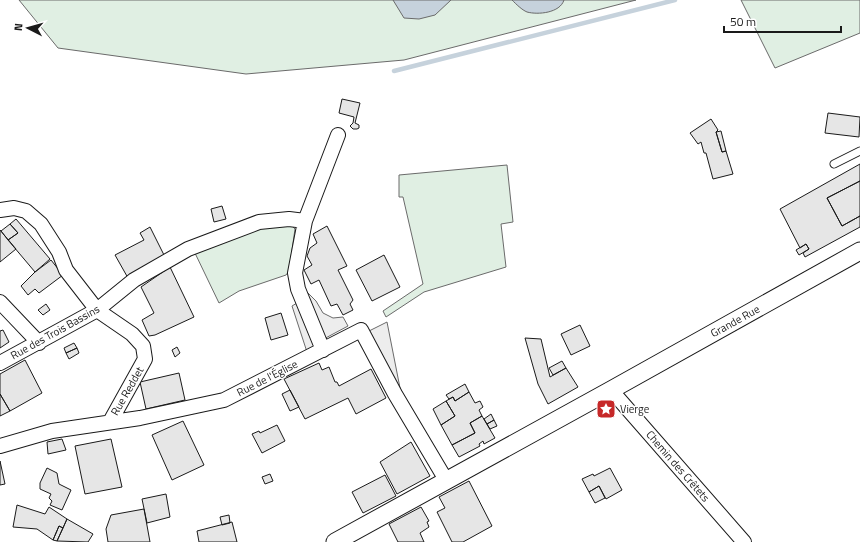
<svg xmlns="http://www.w3.org/2000/svg" width="860" height="542" viewBox="0 0 860 542" font-family="'Titillium Web',sans-serif">
  <style>
    .green { fill: #e0efe3; stroke: #6a6a6a }
    .parking { fill: #ededed; stroke: #6a6a6a }
    .water { fill: #c6d2dc; stroke: #6a6a6a }
    .lines { fill: none; stroke-linecap: round; stroke-linejoin: round }
    .stream { stroke: #c6d2dc; stroke-width: 4.5 }
    .building { fill: #e6e6e6; stroke: #1a1a1a }
    .service-casing { stroke: #1a1a1a; stroke-width: 9 }
    .minor-casing { stroke: #1a1a1a; stroke-width: 16 }
    .tertiary-casing { stroke: #1a1a1a; stroke-width: 19 }
    .service { stroke: #fff; stroke-width: 7 }
    .minor { stroke: #fff; stroke-width: 14 }
    .tertiary { stroke: #fff; stroke-width: 17 }
    .labels { text-anchor: middle; stroke-width: 3; stroke-linejoin: round; paint-order: stroke }
    .street-label { font-size: 11px; fill: #1a1a1a; stroke: #fff }
    .poi-label { font-size: 11px; fill: #1a1a1a; stroke: #fff; text-anchor: start }
  </style>
  <rect width="100%" height="100%" fill="#fff"/>
  <path class="green" d="M19,0H636L404,60L246,74L58,48Z
    M741,0H860V33L775,68Z
    M507,165L513,222L501,224L506,267L424,292L386,317L383,311L423,284L403,197H399V175Z
    M291,225L295,229L289,271L286,275L239,291L219,303L194,251L260,226Z"/>
  <path class="parking" d="M303,288L316,301L323,313L333,318L343,317L348,326L320,341L321,346L307,352L292,306L302,300Z
    M387,322L401,393L363,334Z"/>
  <path class="water" d="M393,0H451L435,15L419,19L404,18Z
    M512,0H564C560,13 538,15 527,12C522,10 516,4 512,0Z"/>
  <g class="lines">
    <path class="stream" d="M394,71L675,0"/>
  </g>
  <path class="building" d="M342,99L360,103L355,123L359,125V128L357,129H353L350,126L353,123L354,117L339,113Z
    M828,113L860,117L859,137L825,133Z
    M711,119L718,130L716,132L722,152L726,151L733,174L713,179L706,153H704L701,142L698,144L690,133Z
    M721,131L726,151L722,152L716,132Z
    M860,164V181L827,198L842,226L860,216V227L805,257L803,253L809,249L806,244L800,248L780,209Z
    M860,181V216L842,226L827,198Z
    M222,206L226,219L214,222L211,209Z
    M16,219L50,259L35,272L8,240L18,233L10,224Z
    M10,224L18,233L8,240L1,231Z
    M327,226L347,266L338,270L353,300L350,304L353,310L343,315L337,304L331,306L319,280L311,284L304,270L312,265L307,256L310,248L317,243L313,234Z
    M150,227L165,257L128,278L115,255L144,240L140,233Z
    M0,230L16,249L0,262Z
    M806,244L809,249L799,255L796,250Z
    M384,255L400,287L372,301L356,270Z
    M51,260L63,275L39,293L35,289L28,295L21,286L35,272Z
    M170,267L194,317L155,335L149,336L142,320L154,313L141,287Z
    M46,304L50,310L43,315L38,310Z
    M281,313L288,335L271,340L265,318Z
    M580,325L590,346L571,355L561,334Z
    M3,330L9,342L0,348V331Z
    M525,338L541,339L550,377L566,368L578,387L548,404L538,384Z
    M74,343L77,348L66,353L64,348Z
    M177,347L180,353L175,357L172,350Z
    M77,348L79,353L69,359L66,353Z
    M25,360L42,393L10,411L0,394V374Z
    M562,361L566,368L553,375L549,368Z
    M319,363L322,370L329,367L335,382H337L339,386L371,369L386,398L356,414L348,398L305,419L284,379Z
    M179,373L185,400L146,409L140,382Z
    M465,384L469,392L455,401L453,397L449,399L446,395Z
    M290,390L299,407L290,411L282,394Z
    M469,392L475,403L480,401L483,407L479,410L482,416L470,423L475,433L452,445L441,425L455,416L446,401L453,397L455,401Z
    M0,394L10,411L0,416Z
    M446,401L455,416L441,425L433,409Z
    M491,414L494,420L487,424L484,419Z
    M482,416L495,438L484,444L483,441L479,444L480,446L459,457L452,445L475,433L470,423Z
    M494,420L497,426L490,429L487,424Z
    M183,421L204,465L172,480L152,435Z
    M277,425L285,441L262,453L252,434L259,431L260,433Z
    M62,439L66,450L48,454L47,442Z
    M111,439L122,487L85,494L75,446Z
    M411,442L430,476L397,494L380,462Z
    M0,461L5,484L0,485Z
    M47,468L57,473L59,484L71,490L62,510L50,505L52,501L49,498L51,494L40,489V483Z
    M610,468L622,490L606,499L599,486L589,492L582,479L593,474L594,476Z
    M270,474L273,481L265,484L262,477Z
    M385,475L396,496L363,513L352,492Z
    M469,481L492,526L463,542H452L437,512L445,508L439,497Z
    M599,486L605,498L595,503L589,492Z
    M166,494L170,517L147,523L142,499Z
    M17,505L45,514L49,507L67,519L63,528L59,526L53,540L37,529L13,527Z
    M421,507L429,521L427,522L429,527L420,533L424,542H398L389,524Z
    M144,509L150,542H108L106,529L111,515Z
    M229,515L230,523L222,525L220,517Z
    M67,519L93,534L88,542L57,541Z
    M232,522L237,542H199L197,531Z
    M59,526L63,528L57,541L53,540Z"/>
  <g class="lines">
    <g class="service-casing">
      <path id="service" d="M834,164L860,151"/>
    </g>
    <g class="minor-casing">
      <path id="minor" d="M0,210L14,208L26,211L41,224L59,252L66,270L97,310L132,334L143,346L145,359L110,422
        M0,302L39,343
        M323,350L298,289L295,273L305,221L338,135
        M0,363L97,310L134,280L188,249L259,222L289,219L305,221
        M611,390L744,542
        M0,446L52,431L140,418L224,400L361,330L395,394L446,480"/>
    </g>
    <g class="tertiary-casing">
      <path id="tertiary" d="M335,542L611,390L860,251"/>
    </g>
    <use href="#service" class="service"/>
    <use href="#minor" class="minor"/>
    <use href="#tertiary" class="tertiary"/>
  </g>
  <defs>
    <g id="sight-square" transform="scale(1)"><rect x="-9" y="-9" width="18" height="18" rx="4" fill="#c62828" stroke="#fff"/><path d="M0-6L1.8-2.2L6-1.7L2.9 1.2L3.7 5.4L0 3.3L-3.7 5.4L-2.9 1.2L-6-1.7L-1.8-2.2Z" fill="#fff"/></g>
  </defs>
  <g fill-rule="evenodd">
    <use href="#sight-square" x="606" y="409"/>
  </g>
  <g class="labels">
    <g class="street-label">
      <text transform="translate(735 321) rotate(-29)" y="4">Grande Rue</text>
      <text transform="translate(55 332) rotate(-29)" y="4">Rue des Trois Bassins</text>
      <text transform="translate(267 378) rotate(-27)" y="4">Rue de l'Église</text>
      <text transform="translate(127 391) rotate(-60)" y="4">Rue Reddet</text>
      <text transform="translate(678 466) rotate(49)" y="4">Chemin des Crêtets</text>
    </g>
    <g class="poi-label">
      <text x="620" y="413">Vierge</text>
    </g>
  </g>
  <g transform="translate(28 28) rotate(276)" stroke="#ffffff" stroke-width="3" paint-order="stroke">
  <path d="M0-3L7 15L0 10L-7 15Z" fill="#1a1a1a"/>
  <text y="-6" font-size="11" font-weight="bold" text-anchor="middle" fill="#1a1a1a">N</text>
  </g>
  <path d="M724 26v6h117v-6" fill="none" stroke="#1a1a1a" stroke-width="2"/>
  <text x="730" y="26" font-size="12" fill="#1a1a1a" stroke="#ffffff" stroke-width="3" paint-order="stroke">50 m</text>
</svg>
